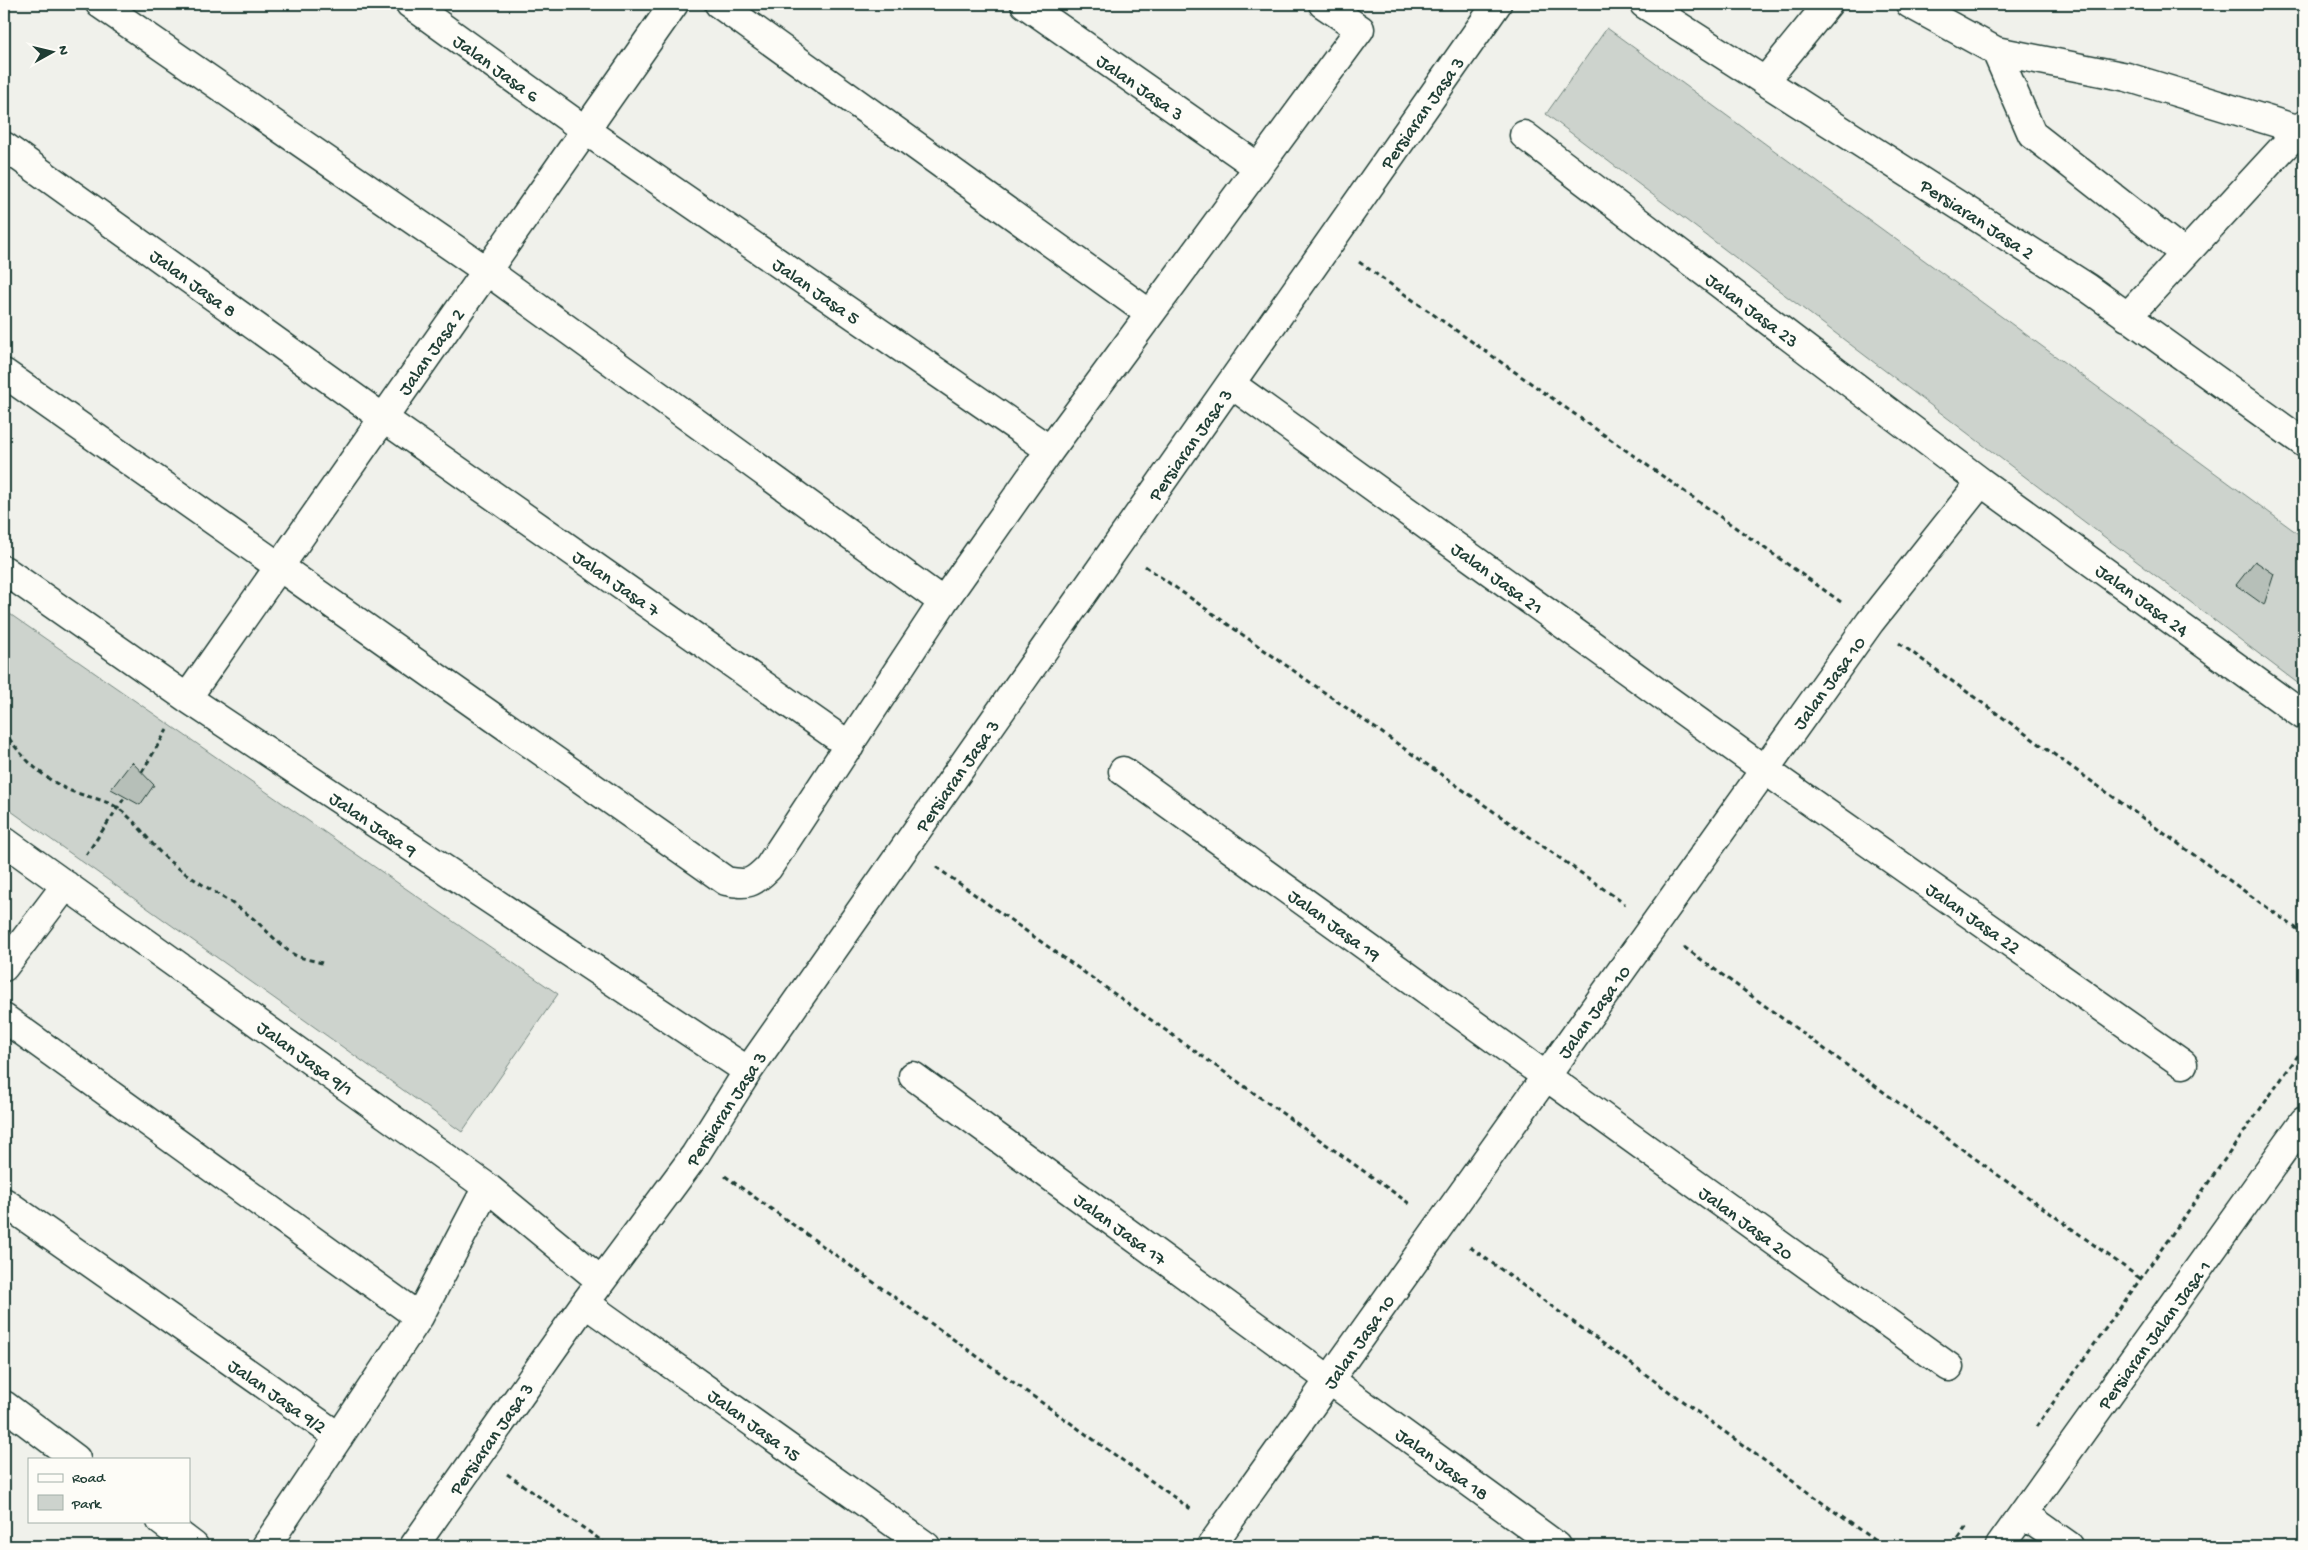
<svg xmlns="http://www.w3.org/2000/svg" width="2308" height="1550" viewBox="0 0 2308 1550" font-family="'Gochi Hand',sans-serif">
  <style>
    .green { fill: #cdd3cd; stroke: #768880 }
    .building { fill: #b6bfb8; stroke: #1f3d34 }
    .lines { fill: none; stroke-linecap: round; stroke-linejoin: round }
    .minor-casing { stroke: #1f3d34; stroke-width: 31 }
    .path { stroke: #1f3d34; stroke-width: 3; stroke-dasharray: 5 4; stroke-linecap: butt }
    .minor { stroke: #fdfcf7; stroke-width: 28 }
    .labels { text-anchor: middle; stroke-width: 4; stroke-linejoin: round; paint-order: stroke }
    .street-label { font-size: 19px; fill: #1f3d34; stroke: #fdfcf7 }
  </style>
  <rect width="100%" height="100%" fill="#f0f1eb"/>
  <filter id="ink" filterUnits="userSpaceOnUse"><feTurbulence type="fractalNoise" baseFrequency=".02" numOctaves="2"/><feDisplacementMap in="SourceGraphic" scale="10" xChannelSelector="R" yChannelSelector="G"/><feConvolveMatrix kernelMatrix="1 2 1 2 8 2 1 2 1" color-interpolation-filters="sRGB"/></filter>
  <g filter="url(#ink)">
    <path class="green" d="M1607,28L2304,538V688L1546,114Z
      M4,610L558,994L462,1132L4,806Z"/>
    <path class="building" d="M2255,561L2274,574L2264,605L2236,585Z
      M132,762L154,785L140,805L111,789Z"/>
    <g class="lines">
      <g class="minor-casing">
        <path id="minor" d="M100,4L487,271L943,602
          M410,4L585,130L1050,450
          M719,4L1150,314
          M1025,4L1258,167
          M1644,4L2088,288L2304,443
          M1910,4L1996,51L2127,77L2300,130L2304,133
          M1996,51L2032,134L2185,254
          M1765,81L1828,4
          M1524,135L1981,482L2304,716
          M4,146L383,418L850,746
          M2127,317L2304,125
          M4,373L726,881C748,885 752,884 768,868L943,602L1050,450L1360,29L1323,4
          M1231,384L1765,770L2183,1064
          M4,570L187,698L748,1071
          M187,698L674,4
          M1123,771L1949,1367
          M4,841L487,1187L601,1281
          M4,967L66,885
          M4,1018L419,1317
          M913,1076L1557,1546
          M4,1202L339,1437
          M585,1303L926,1546
          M4,1405L76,1459
          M2024,1514L2069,1546
          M161,1521L194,1546
          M266,1546L419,1317L487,1187
          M414,1546L585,1303L695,1155L748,1071L1497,4
          M1211,1546L1870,622L1981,482
          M2000,1546L2304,1121"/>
      </g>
      <path class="path" d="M1359,262L1841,602
        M1145,566L1625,904
        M1899,643L2304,934
        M4,731C20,756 43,779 71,791C87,797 104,799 118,808C138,822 150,844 168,860C194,882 224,896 250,916C263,926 281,947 293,954C301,959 313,960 322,963
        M142,772L167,730
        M86,855L125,797
        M936,867L1410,1204
        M1684,947L2141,1279
        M725,1176L1192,1510
        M1470,1247L1882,1546
        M2036,1427L2304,1047
        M507,1474L609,1546
        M1953,1546L1967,1526"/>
      <use href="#minor" class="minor"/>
    </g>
  </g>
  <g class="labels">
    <g class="street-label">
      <text transform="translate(497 67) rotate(36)" y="7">Jalan Jasa 6</text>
      <text transform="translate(1141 86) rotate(35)" y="7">Jalan Jasa 3</text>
      <text transform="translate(1421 112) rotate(-55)" y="7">Persiaran Jasa 3</text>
      <text transform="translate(1978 218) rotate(33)" y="7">Persiaran Jasa 2</text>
      <text transform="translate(194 282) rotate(36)" y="7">Jalan Jasa 8</text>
      <text transform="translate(817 290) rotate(35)" y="7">Jalan Jasa 5</text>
      <text transform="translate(1753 309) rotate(37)" y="7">Jalan Jasa 23</text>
      <text transform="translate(430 351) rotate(-55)" y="7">Jalan Jasa 2</text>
      <text transform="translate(1189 444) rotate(-55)" y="7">Persiaran Jasa 3</text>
      <text transform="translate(1498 577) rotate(36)" y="7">Jalan Jasa 21</text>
      <text transform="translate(617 582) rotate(35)" y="7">Jalan Jasa 7</text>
      <text transform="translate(2143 599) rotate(36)" y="7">Jalan Jasa 24</text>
      <text transform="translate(1828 682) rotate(-54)" y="7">Jalan Jasa 10</text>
      <text transform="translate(956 775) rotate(-55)" y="7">Persiaran Jasa 3</text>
      <text transform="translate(374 823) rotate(34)" y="7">Jalan Jasa 9</text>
      <text transform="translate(1974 917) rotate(35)" y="7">Jalan Jasa 22</text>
      <text transform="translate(1335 924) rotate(36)" y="7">Jalan Jasa 19</text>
      <text transform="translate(1593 1011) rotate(-54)" y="7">Jalan Jasa 10</text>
      <text transform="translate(306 1057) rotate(36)" y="7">Jalan Jasa 9/1</text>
      <text transform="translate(725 1108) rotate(-57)" y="7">Persiaran Jasa 3</text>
      <text transform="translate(1747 1222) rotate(36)" y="7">Jalan Jasa 20</text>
      <text transform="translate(1121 1228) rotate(36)" y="7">Jalan Jasa 17</text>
      <text transform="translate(2153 1334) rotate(-54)" y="7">Persiaran Jalan Jasa 1</text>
      <text transform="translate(1358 1341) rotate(-55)" y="7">Jalan Jasa 10</text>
      <text transform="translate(278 1395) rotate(35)" y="7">Jalan Jasa 9/2</text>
      <text transform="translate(755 1424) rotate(36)" y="7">Jalan Jasa 15</text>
      <text transform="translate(490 1438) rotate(-55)" y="7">Persiaran Jasa 3</text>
      <text transform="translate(1443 1463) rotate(36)" y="7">Jalan Jasa 18</text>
    </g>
  </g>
  <rect width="2308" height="1550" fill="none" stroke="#fdfcf7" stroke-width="20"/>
  <rect x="10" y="10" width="2288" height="1530" fill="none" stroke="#1f3d34" stroke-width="2" filter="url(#ink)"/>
  <rect x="28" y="1458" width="162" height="65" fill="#fdfcf7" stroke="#a4b0a9"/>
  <rect x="38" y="1474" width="25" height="8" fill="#fdfcf7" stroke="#a4b0a9"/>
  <text x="72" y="1482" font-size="15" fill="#1f3d34">Road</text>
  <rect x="38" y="1495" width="25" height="15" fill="#cdd3cd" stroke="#a4b0a9"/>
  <text x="72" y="1508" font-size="15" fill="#1f3d34">Park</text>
  <g transform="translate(52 52) rotate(82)" stroke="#fdfcf7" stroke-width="4" paint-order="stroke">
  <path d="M0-4L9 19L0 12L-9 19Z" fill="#1f3d34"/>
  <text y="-8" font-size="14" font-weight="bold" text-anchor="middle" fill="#1f3d34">N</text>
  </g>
</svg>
